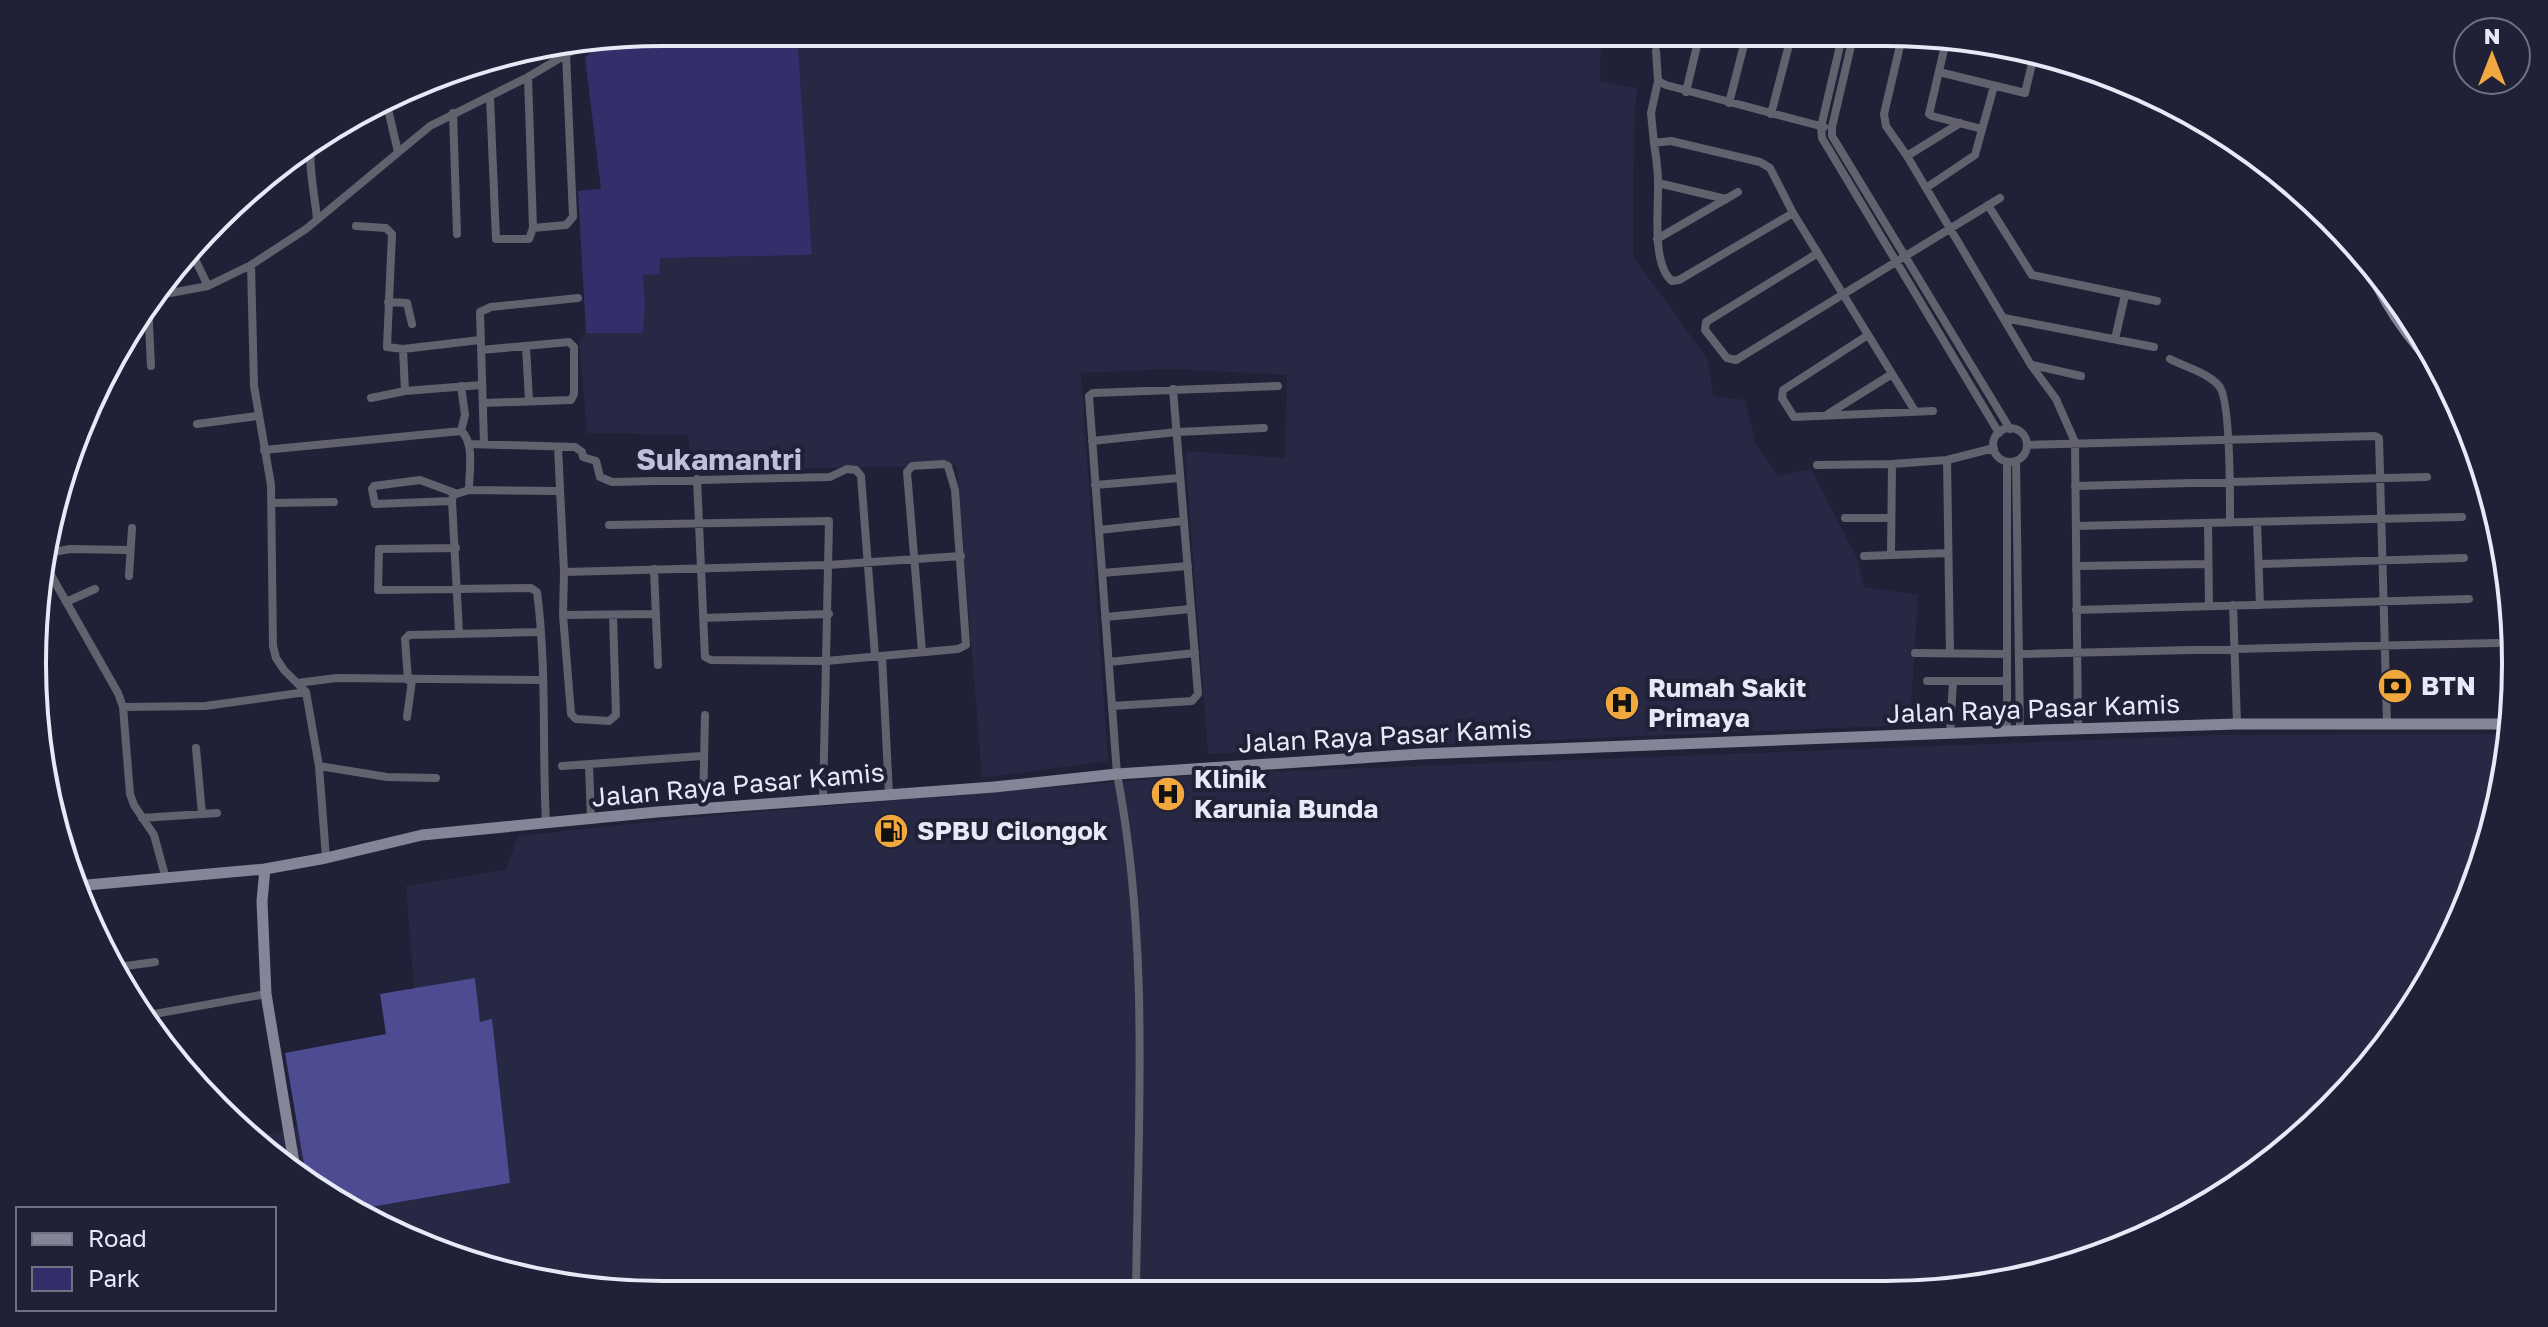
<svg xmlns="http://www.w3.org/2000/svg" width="2548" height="1327" viewBox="0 0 2548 1327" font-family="'Golos Text',sans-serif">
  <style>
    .built { fill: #272843 }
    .green { fill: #322f6a }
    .forest { fill: #4d4b92 }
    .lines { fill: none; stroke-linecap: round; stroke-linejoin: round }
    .street { stroke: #61626d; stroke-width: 8 }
    .secondary { stroke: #848698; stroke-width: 11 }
    .labels { text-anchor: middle; stroke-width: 8; stroke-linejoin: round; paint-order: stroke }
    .poi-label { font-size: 26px; font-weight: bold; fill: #e7e9f7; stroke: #202136; text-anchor: start }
    .street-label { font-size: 26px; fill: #e7e9f7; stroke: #202136 }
    .quarter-label { font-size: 30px; font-weight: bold; fill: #bec0dd; stroke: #202136 }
    .rim { fill: none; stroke: #e7e9f7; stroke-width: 4 }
  </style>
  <rect width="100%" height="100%" fill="#202136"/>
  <path class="built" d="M797,32L1601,33L1600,81L1637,88L1634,125L1633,256L1708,360L1713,396L1745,400L1756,445L1778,476L1811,469L1857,558L1864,587L1918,595L1910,725L1208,754L1185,451L1285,458L1287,375L1173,369L1081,373L1108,761L982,778L957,466L747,469L690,456L688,435L587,433L579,340L586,333H642L645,303L643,275L659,258L812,255Z
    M2510,734L2494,827L2451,943L2359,1080L2236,1188L2126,1247L1967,1290L623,1294L501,1274L384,1230L353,1210L510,1183L492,1020L480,1023L475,978L414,989L406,886L506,870L518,836L697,817L1209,774L2219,735Z
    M298,1126L307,1182L279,1165L252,1139Z"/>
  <path class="green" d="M664,32H797L812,255L660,258L659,274L643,275L645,303L643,333H586L578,191L601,189L585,57L606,42Z"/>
  <path class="forest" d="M475,978L480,1022L492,1019L510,1183L353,1210L307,1182L285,1053L386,1034L380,994Z"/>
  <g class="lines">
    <path class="street" d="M1843,33L1821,127L1822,138L1999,433
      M1854,33L1832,127V136L2010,429
      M1903,33L1884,114L1886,126L1907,156L2031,365L2056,399L2075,442L2078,729
      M1947,37L1929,114L1932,116L1982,129
      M1656,51L1658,81L1666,85L1824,127
      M1939,72L2025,93L2035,51
      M528,77L533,228
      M1686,92L1700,33
      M490,97L496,239H529L533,228L566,225L573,217L566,54
      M1729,103L1747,33
      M387,105L398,152
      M453,113L457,234
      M1771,114L1792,33
      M1654,143L1651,113L1658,81
      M311,145C308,167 315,196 317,219
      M1907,156L1960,123
      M1658,183L1726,199
      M1926,188L1975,155L1994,86
      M1988,205L2032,275L2157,301
      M1793,213L1679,280L1672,281C1651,264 1659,207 1658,182C1658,169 1656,156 1654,143L1671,141L1760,162L1770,168L1793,213L1915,411
      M356,226L386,228L392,234L387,347L403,349L480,340
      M1657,239L1738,192
      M1818,253L1706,322L1705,330L1727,358L1736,360L2000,198
      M193,255L208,286
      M251,265L254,386L271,485L273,646L276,658L284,670L306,692L319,766L326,858
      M154,296L208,286L251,265L306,229L430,126L528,77L582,45
      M148,302L151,366
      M388,302L407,303L412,324
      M2004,318L2154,347
      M1868,335L1783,390L1782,398L1794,417L1933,411
      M2115,339L2125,295
      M526,346L529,401
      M403,349L405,391
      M481,350L569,342L574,347V394L571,400L483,403
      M2170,359C2185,367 2209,373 2219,386C2231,399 2230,500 2230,523
      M2032,365L2081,376
      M371,398L405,391L481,385
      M1828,414L1892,374
      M197,424L257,416
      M1993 445a17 17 0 1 1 34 0a17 17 0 1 1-34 0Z
      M461,431L465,415L461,386
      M1092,441L1177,432L1264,428
      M469,444L575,447L582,452L583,457L596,461L600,477L612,482L830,477L847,469L856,470L861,476L875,656
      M484,444L480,312L491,307L578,298
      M2027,445L2375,436L2379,438L2387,724
      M558,447L564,572L563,615L571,714L576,719L609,721L616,715L613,615
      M264,450L461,431C475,442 469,473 469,490
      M1947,460L1950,654
      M2016,462L2020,731
      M1817,465L1892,464L1947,460L1994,448
      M697,479L705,657L711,660L826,661L958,649L966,645L955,490L948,466L944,464L912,466L907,472L922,651
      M1095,485L1180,478
      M2075,486L2427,477
      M452,501L375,504L372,489L374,486L420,480L455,493
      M272,503L334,502
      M1845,518H1891
      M2257,522L2260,605
      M2208,523L2209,606
      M609,525L829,521L823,800
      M2076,526L2462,517
      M1099,530L1184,521
      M456,548L379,549L378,590L531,588L537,592C547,668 542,746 546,823
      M48,553L70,549L130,550
      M1891,555L1892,464
      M1864,556L1948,553
      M2259,564L2464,558
      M2077,566L2208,564
      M47,568L118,693L123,707L130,794L134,805L154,835L166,879
      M654,569L658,665
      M564,572L828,565L961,556
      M1102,573L1188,566
      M129,576L132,528
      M66,602L95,589
      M2233,605L2237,724
      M2076,610L2469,599
      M563,615L656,614
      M1105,617L1191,609
      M703,618L829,614
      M459,633L452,501L453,495L469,490L559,491
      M1915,653L2007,654
      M2019,654L2497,643
      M882,656L889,795
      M1109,662L1195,653
      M408,680L405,639L409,635L539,632
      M1927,681H2007
      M297,683L337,678L543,680
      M1112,706L1192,701L1198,694L1173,389
      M123,707L205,706L306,692
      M407,717L412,680
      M2007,731V462
      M1950,734L1953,681
      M196,748L202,814
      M589,765L591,819
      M319,766L387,777L436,778
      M562,766L702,756
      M703,809L705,715
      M142,818L217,813
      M118,967L155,962
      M149,1015L266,994
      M1136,1292C1138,1119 1150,945 1117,774L1089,396L1093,393L1278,386"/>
    <path class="secondary" d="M2362,251C2380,298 2408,340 2444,375
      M265,869L262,901L266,994L296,1175
      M76,886L265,869L326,858L422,835L657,812L994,787L1117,774L1420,754L2007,731L2237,724H2512"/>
  </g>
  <defs>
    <g id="bank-disc" transform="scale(1.8)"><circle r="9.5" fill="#efa73e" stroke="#202136"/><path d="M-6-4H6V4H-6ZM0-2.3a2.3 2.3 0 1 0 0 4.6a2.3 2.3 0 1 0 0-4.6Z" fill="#111"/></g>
    <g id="hospital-disc" transform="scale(1.8)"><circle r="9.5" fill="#efa73e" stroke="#202136"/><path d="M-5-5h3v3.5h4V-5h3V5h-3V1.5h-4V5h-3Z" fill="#111"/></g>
    <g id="fuel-disc" transform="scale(1.8)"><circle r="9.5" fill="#efa73e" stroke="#202136"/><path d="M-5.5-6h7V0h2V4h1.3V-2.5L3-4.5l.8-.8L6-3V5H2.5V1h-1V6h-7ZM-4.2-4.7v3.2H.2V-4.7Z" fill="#111"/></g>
  </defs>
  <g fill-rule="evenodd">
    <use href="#bank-disc" x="2395" y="686"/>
    <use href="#hospital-disc" x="1622" y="703"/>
    <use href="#hospital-disc" x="1168" y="794"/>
    <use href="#fuel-disc" x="891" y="831"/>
  </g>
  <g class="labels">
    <g class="poi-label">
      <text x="2421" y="695">BTN</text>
      <text x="1648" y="697">Rumah Sakit<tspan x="1648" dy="30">Primaya</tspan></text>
      <text x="1194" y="788">Klinik<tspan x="1194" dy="30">Karunia Bunda</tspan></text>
      <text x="917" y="840">SPBU Cilongok</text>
    </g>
    <g class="street-label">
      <text transform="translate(2033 709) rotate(-2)" y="9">Jalan Raya Pasar Kamis</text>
      <text transform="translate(1385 736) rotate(-3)" y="9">Jalan Raya Pasar Kamis</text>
      <text transform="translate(738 785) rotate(-5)" y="9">Jalan Raya Pasar Kamis</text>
    </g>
    <g class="quarter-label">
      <text x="719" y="470">Sukamantri</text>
    </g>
  </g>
  <path d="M0 0H2548V1327H0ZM663 46H1885A617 617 0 0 1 2502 663V664A617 617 0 0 1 1885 1281H663A617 617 0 0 1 46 664V663A617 617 0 0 1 663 46Z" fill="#202136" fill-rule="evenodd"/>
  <path class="rim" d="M663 46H1885A617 617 0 0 1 2502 663V664A617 617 0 0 1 1885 1281H663A617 617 0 0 1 46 664V663A617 617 0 0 1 663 46Z"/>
  <rect x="16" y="1207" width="260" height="104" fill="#202136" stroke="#707183" stroke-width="2"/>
  <rect x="32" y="1233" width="40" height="12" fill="#848698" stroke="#707183" stroke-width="2"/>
  <text x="88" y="1247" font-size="24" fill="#e7e9f7">Road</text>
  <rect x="32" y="1267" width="40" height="24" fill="#322f6a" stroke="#707183" stroke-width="2"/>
  <text x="88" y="1287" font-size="24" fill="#e7e9f7">Park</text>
  <g transform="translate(2492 56)"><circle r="38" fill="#202136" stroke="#707183" stroke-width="2"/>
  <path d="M0-6L14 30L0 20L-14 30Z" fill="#efa73e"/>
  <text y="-12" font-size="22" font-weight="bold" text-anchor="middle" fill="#e7e9f7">N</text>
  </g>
</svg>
